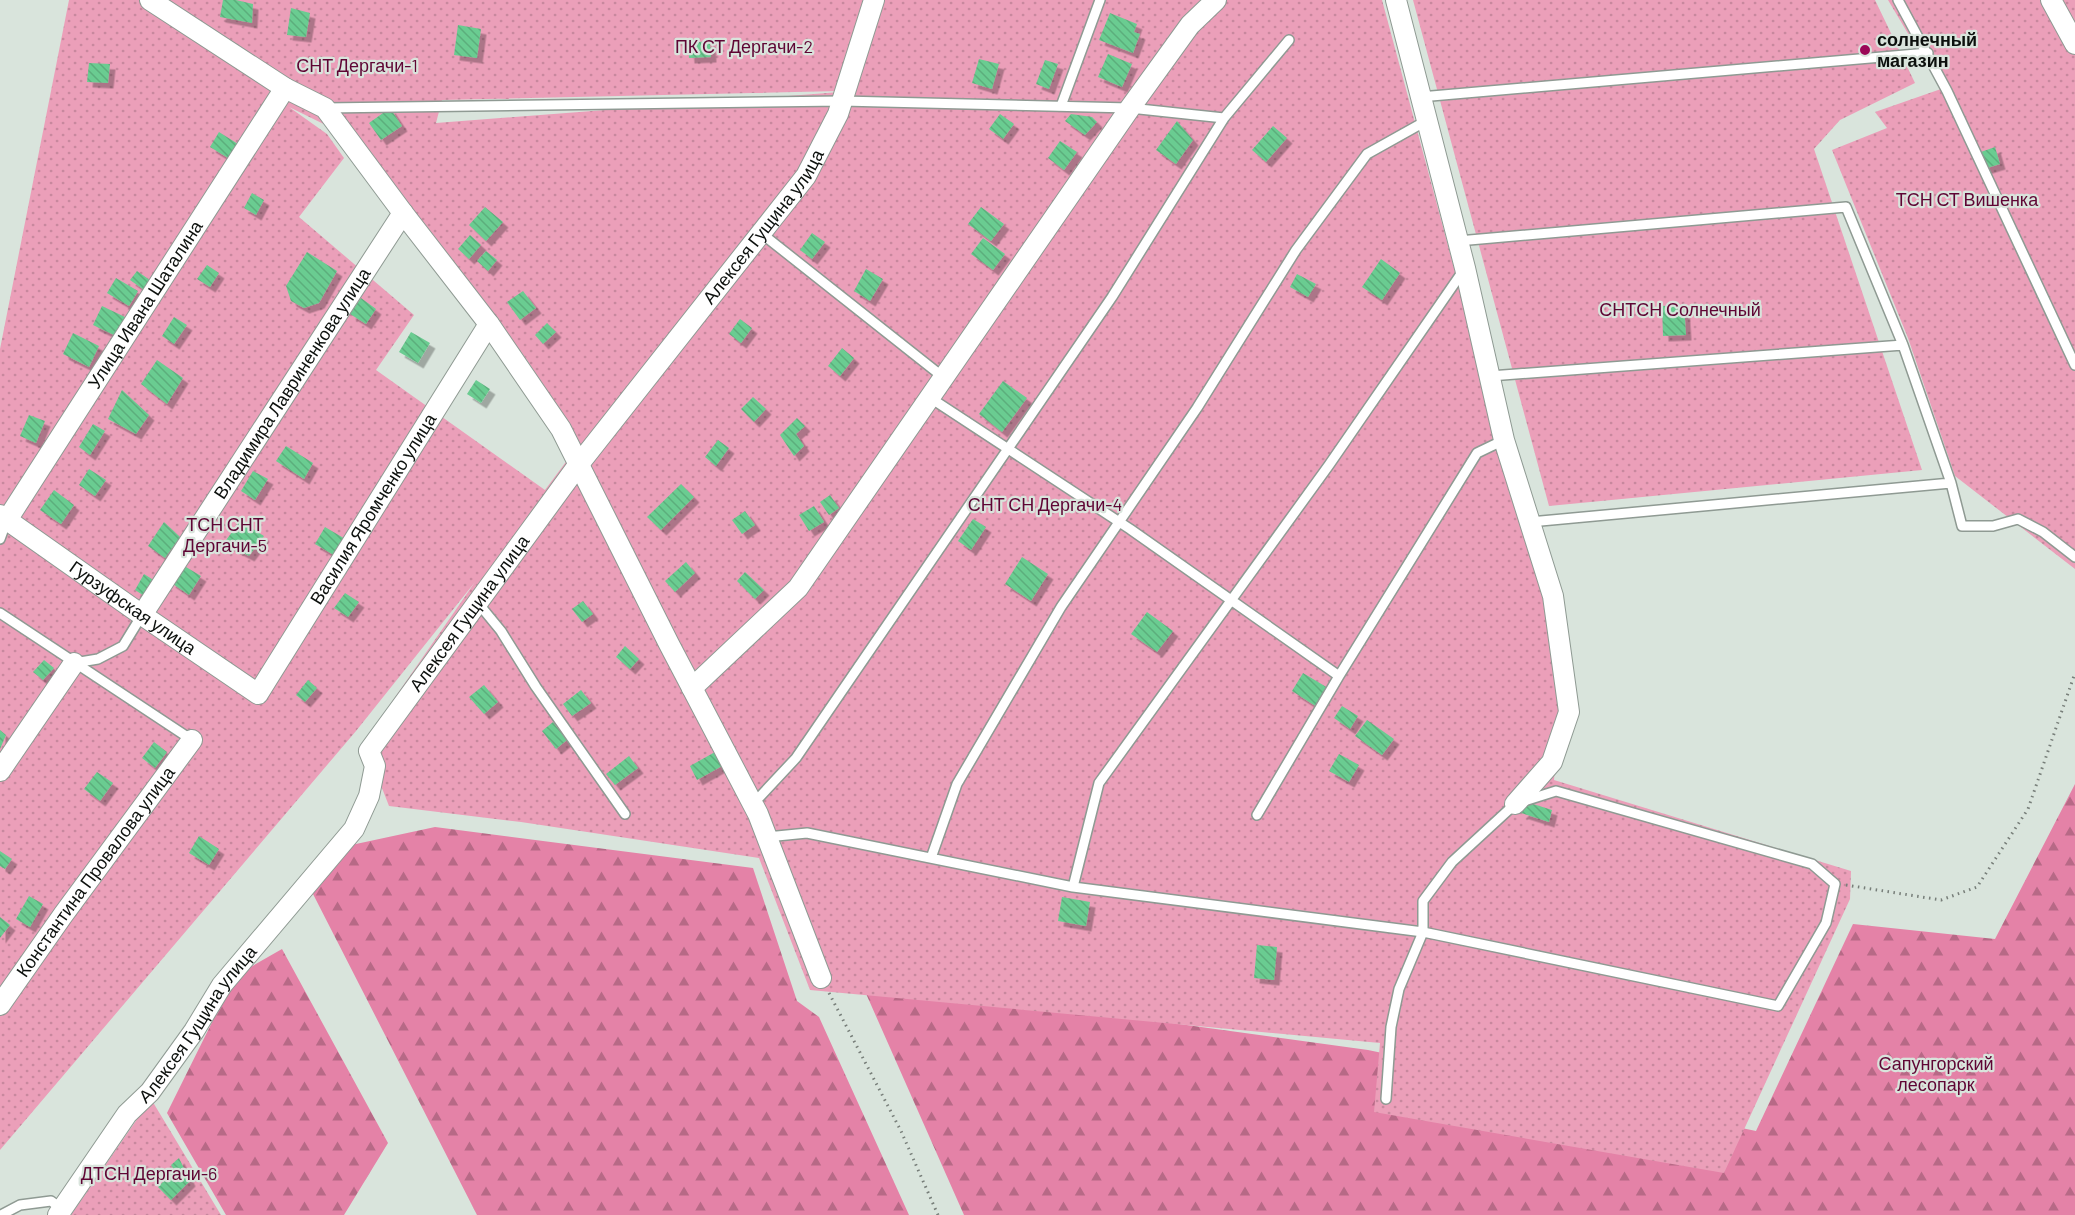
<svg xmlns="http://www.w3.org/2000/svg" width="2075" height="1215" viewBox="0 0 2075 1215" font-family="Barlow,sans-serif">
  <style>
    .forest { fill: url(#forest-firs) }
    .garden { fill: url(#garden-dots); fill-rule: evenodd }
    .building { fill: url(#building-back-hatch); filter: url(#shadow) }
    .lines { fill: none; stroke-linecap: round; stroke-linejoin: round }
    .lane-casing { stroke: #8f9a93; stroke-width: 12 }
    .street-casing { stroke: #8f9a93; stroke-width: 22 }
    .path { stroke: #777e79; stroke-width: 3; stroke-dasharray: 1.5 4.5; stroke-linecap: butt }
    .lane { stroke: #fff; stroke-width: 9 }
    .street { stroke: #fff; stroke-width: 20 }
    .poi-dot { fill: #9b0857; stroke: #d9e4dc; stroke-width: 2 }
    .labels { text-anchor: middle; stroke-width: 4.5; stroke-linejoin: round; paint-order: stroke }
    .poi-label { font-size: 18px; font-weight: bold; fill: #0c100d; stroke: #d9e4dc; text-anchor: start }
    .park-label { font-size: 18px; fill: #5f0534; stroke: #d9e4dc }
    .street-label { font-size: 18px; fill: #0c100d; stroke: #d9e4dc }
  </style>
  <defs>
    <pattern id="forest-firs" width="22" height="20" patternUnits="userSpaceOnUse" patternTransform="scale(1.5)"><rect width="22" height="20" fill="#e482a7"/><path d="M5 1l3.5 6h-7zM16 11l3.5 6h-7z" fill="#b76986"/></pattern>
    <pattern id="garden-dots" width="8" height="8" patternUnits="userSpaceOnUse" patternTransform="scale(1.5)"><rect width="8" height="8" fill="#eb9fb9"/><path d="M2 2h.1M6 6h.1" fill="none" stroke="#c8889e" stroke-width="1.8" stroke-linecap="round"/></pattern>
    <pattern id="building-back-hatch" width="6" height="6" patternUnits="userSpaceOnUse" patternTransform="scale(1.5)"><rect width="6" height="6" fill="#6acc91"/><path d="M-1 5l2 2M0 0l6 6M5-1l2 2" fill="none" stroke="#5bae7c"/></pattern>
    <filter id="shadow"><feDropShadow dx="5.5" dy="5.5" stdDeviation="0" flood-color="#0004"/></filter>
  </defs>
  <rect width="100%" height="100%" fill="#d9e4dc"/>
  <path class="forest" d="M2075,784V1215H964L860,980L1368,1050L1756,1131L1853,924L1995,939Z
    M435,827L753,868L797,1001L819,1017L909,1215H477L313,894L342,847Z
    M282,949L388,1143L344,1215H226L167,1113L235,976Z"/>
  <path class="garden" d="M69,0H1382L1543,599L1560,708L1554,780L1851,871L1850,899L1724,1173L1374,1112L1380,1043L810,990L759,858L521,822L389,806L364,742L475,582L356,731L0,1150V349ZM840,91V92L436,123L442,100ZM289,107L344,134L425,231L527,360L580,443L545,490L376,370L414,315L299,217L344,158L327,134Z
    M1413,0H1875L1915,83L1840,120L1814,149L1922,470L1549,506Z
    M1888,0H2075V569L1955,476L1908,338L1832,150L1887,128L1875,112L1941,89Z
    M151,1099L221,1215H71Z"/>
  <path class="building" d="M223,0H236L253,4L252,23L220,17Z
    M291,8L310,13L306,37L287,35Z
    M1110,13L1137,24L1134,32L1140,34L1133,53L1099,40Z
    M458,25L481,29L477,58L454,55Z
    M710,41L711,57L689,58L688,43Z
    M1108,54L1132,64L1122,87L1098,77Z
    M979,59L999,64L992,89L972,83Z
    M1045,60L1058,64L1049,89L1036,84Z
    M89,63L110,64L108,83L87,82Z
    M390,108L402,126L381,140L369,123Z
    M1000,114L1014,124L1003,139L989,129Z
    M1071,114L1092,117L1097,122L1085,135L1065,121Z
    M1177,121L1193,140L1176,164L1156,150Z
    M1273,126L1287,138L1266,162L1252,150Z
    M219,132L238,144L228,158L210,147Z
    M1060,141L1077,152L1064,170L1048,158Z
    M1995,147L2000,164L1984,169L1978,153Z
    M252,193L264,200L256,215L244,208Z
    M485,207L503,222L486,241L469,225Z
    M981,207L1004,224L991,241L968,224Z
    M812,233L825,242L812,259L800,250Z
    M470,235L481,245L469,259L458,249Z
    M983,238L1005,254L993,270L971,254Z
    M486,251L497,260L488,271L477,261Z
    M307,252L337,271L319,303L304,308L291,301L286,286Z
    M1381,259L1400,273L1382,300L1362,287Z
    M207,265L219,273L210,287L197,279Z
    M866,269L883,279L870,301L854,291Z
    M137,271L154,283L147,292L130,280Z
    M1297,274L1316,284L1308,297L1290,287Z
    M116,278L138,291L129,306L107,293Z
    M523,291L536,308L520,320L507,302Z
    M361,298L376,309L366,324L350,314Z
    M1684,305L1686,335L1663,336L1662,306Z
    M102,306L125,317L116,336L93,325Z
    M174,317L187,325L174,344L162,336Z
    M740,319L752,328L741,343L729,334Z
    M547,323L556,332L543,344L535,335Z
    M411,332L430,343L418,363L399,352Z
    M73,333L99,346L89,367L63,354Z
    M842,348L854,358L840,376L828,366Z
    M157,360L183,378L167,404L141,384Z
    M476,380L490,389L481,403L467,394Z
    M1003,381L1027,398L1002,432L979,414Z
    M122,390L149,415L136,434L108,419Z
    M753,397L766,409L754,422L741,409Z
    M29,415L45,421L36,443L20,436Z
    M797,418L805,426L796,434L804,446L794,456L780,435Z
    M93,424L105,431L90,455L79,447Z
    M718,440L729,448L716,466L705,457Z
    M286,446L313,463L304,479L276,461Z
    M89,469L106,480L95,496L79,485Z
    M253,471L268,479L255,500L241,491Z
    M681,484L694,497L661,530L647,517Z
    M54,490L74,505L61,524L40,510Z
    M830,495L839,508L829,515L820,502Z
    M814,506L824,522L809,531L799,515Z
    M745,511L755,525L742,534L732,520Z
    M973,519L986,527L971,550L958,541Z
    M240,521L264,536L249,556L224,543Z
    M164,522L180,537L165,558L148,546Z
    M325,527L347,540L337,557L315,544Z
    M1022,557L1048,574L1031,601L1005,584Z
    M686,562L695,573L675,592L665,581Z
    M181,564L201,576L189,595L170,582Z
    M745,572L764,590L755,599L737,581Z
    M144,574L155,581L146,597L135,590Z
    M345,593L359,602L348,617L334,608Z
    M583,601L593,614L582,622L572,609Z
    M1147,612L1173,631L1157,652L1131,634Z
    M625,646L639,659L630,669L616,657Z
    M44,660L54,668L43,680L33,672Z
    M1303,673L1328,688L1317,707L1292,691Z
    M308,680L317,688L305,702L296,695Z
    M484,685L498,702L484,714L469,697Z
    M581,690L591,703L572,716L563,704Z
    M1342,706L1358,716L1350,729L1334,718Z
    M1367,720L1394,739L1382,755L1355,736Z
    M553,722L567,740L556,749L542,731Z
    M0,730L6,735L0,749Z
    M154,742L167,752L155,768L142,758Z
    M715,752L722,766L697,780L690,766Z
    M1339,754L1359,765L1349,782L1329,771Z
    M629,756L638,768L615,785L606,774Z
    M97,772L113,783L100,801L84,789Z
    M1530,803L1552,810L1549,822L1521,813Z
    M199,836L219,849L209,865L189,853Z
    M0,851L12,859L5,869L0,866Z
    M29,896L43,904L30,927L16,919Z
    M1062,897L1090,902L1086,926L1058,921Z
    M0,917L10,925L0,938Z
    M1257,945L1277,947L1274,980L1254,978Z
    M179,1158L190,1181L171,1200L158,1187L174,1170L171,1165Z"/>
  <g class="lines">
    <g class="lane-casing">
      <path id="lane" d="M1898,0L1947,91L2075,365
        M1420,97L1928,53
        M1061,106L1100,0
        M325,108L842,101L1130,108L1224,118
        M761,233L943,377
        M1458,241L1846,207L1903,345L1951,483
        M1490,376L1903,345
        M929,397L1130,529L1339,676
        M1530,522L1951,483L1962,526H1993L2018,519L2043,532L2075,557
        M0,539L7,520
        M478,603L501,631L536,687L625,814
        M0,613L192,740
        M74,663L98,659L123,646L142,615
        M753,804L796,758L1112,297L1224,118L1289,40
        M1257,815L1339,676L1477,453L1504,440
        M767,837L807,833L1073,887L1423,932L1778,1006L1826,923L1835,884L1812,864L1556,791L1515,804L1452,862L1423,901V932L1399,989L1391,1027L1386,1099
        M931,858L957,784L1061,607L1197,408L1296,250L1367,154L1426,121
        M1073,887L1099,783L1329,465L1463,271
        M1,1215L20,1205L51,1201L62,1209"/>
    </g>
    <g class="street-casing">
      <g id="street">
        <path d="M150,0L285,88L325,108L403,213L489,324L561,429L669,644L758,814L821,978"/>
        <path d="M1396,0L1465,268L1504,440L1553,596L1569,712L1552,762L1515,804"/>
        <path d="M2051,0L2075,44"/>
        <path id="s1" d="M0,515L142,615L258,694L489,324"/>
        <path id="s2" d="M7,520L285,88"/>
        <path id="s3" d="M142,615L403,213"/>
        <path d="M692,688L798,588L1130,108L1190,25L1216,0"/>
        <path d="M0,771L74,663"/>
        <path id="s4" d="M0,1005L63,915L192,740"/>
        <path id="s5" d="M58,1215L127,1114L150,1092L194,1031L222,985L354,829L369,796L375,766L369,751L579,464L806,176L838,114L874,0"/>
      </g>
    </g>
    <path class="path" d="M1846,885L1941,900L1977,887L2028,809L2075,673
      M829,993L901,1131L938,1215"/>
    <use href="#lane" class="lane"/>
    <use href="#street" class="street"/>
  </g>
  <circle class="poi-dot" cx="1865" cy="50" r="6"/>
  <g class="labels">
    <g class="poi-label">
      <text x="1877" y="46">солнечный<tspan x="1877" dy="21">магазин</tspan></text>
    </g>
    <g class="park-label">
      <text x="744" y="53">ПК СТ Дергачи-2</text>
      <text x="357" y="72">СНТ Дергачи-1</text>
      <text x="1967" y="206">ТСН СТ Вишенка</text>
      <text x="1680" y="316">СНТСН Солнечный</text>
      <text x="1045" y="511">СНТ СН Дергачи-4</text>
      <text x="225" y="531">ТСН СНТ<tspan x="225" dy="21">Дергачи-5</tspan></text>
      <text x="1936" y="1070">Сапунгорский<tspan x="1936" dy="21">лесопарк</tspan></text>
      <text x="149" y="1180">ДТСН Дергачи-6</text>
    </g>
    <g class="street-label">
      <text dy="6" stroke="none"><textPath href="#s5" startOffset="1227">Алексея Гущина улица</textPath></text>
      <text dy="6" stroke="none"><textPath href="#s2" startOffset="256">Улица Ивана Шаталина</textPath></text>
      <text dy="6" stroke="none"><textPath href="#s3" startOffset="276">Владимира Лавриненкова улица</textPath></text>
      <text dy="6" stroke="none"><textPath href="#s1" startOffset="532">Василия Яромченко улица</textPath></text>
      <text dy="6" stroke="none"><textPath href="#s1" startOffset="162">Гурзуфская улица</textPath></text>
      <text dy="6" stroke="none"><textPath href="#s5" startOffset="741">Алексея Гущина улица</textPath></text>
      <text dy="6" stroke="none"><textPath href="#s4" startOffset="164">Константина Провалова улица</textPath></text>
      <text dy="6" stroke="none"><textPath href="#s5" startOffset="237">Алексея Гущина улица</textPath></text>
    </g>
  </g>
</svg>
